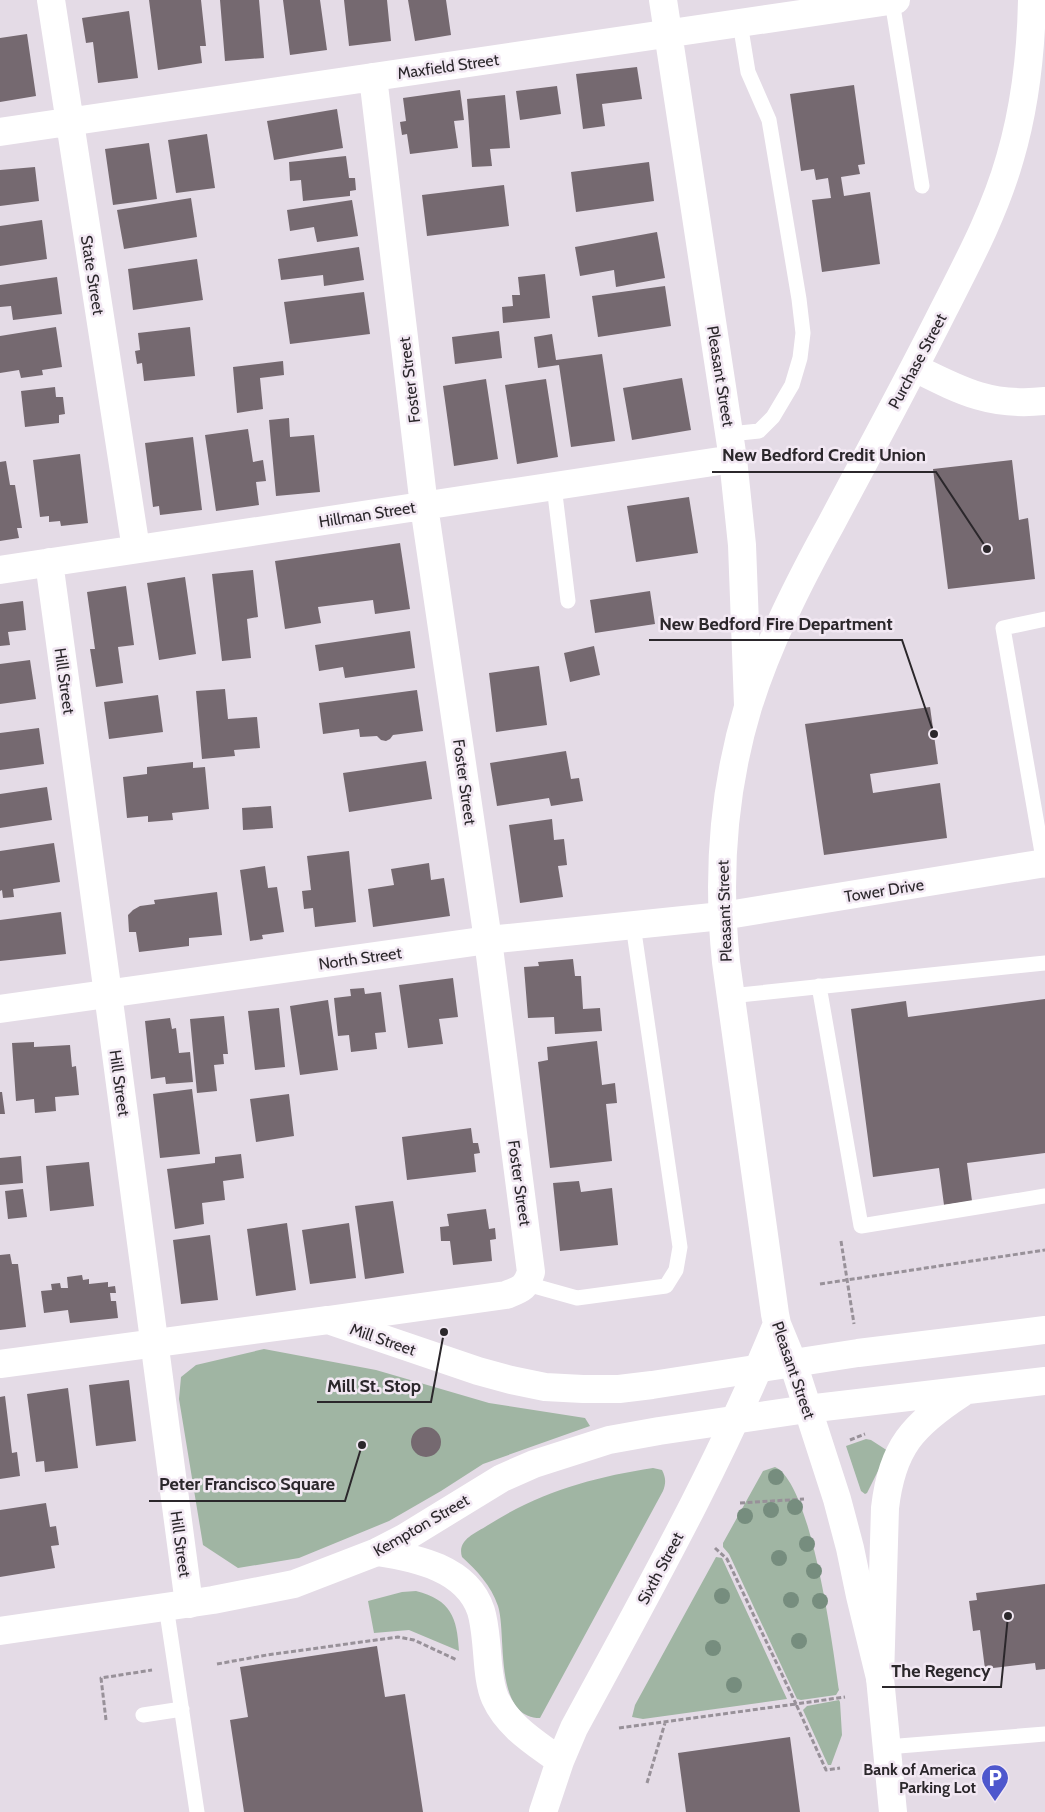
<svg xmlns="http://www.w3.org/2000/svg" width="1045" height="1812" viewBox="0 0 1045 1812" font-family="Cabin,sans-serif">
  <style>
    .green { fill: #a0b5a3 }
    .building { fill: #756970 }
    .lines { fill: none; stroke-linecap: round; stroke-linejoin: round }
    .path { stroke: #989199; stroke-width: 3; stroke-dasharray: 5 2.5; stroke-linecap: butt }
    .service { stroke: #fff; stroke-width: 15 }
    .minor { stroke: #fff; stroke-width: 28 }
    .tertiary { stroke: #fff; stroke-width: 28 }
    .secondary { stroke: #fff; stroke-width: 28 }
    .primary { stroke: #fff; stroke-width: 28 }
    .tree { fill: #768d7e }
    .labels { text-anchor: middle; stroke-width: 5; stroke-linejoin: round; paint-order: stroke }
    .street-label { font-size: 16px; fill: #2b272b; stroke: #f2e8f3 }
    .poi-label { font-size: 16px; font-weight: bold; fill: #2b272b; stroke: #f2e8f3; text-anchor: end }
    .leader { fill: none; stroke: #2b272b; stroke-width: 2 }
    .callout-dot { fill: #2b272b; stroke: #f2e8f3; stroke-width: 2 }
    .callout-label { font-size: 18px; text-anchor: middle; font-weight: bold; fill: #2b272b; stroke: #f2e8f3; stroke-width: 5; stroke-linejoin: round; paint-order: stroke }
  </style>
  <rect width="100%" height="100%" fill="#e4dbe6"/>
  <path class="green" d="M264,1349L376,1370L489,1403L585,1418L590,1426L483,1464L441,1491L389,1521L299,1558L238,1568L203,1545L179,1399L181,1377L196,1365Z
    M866,1439L871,1440L888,1451L867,1493L865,1494L861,1491L846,1446Z
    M775,1467C812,1484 833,1648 839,1690L836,1695L801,1700L797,1699L729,1554L723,1547V1543L763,1471Z
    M653,1468L662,1470C666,1478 666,1483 663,1491L540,1718C493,1718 507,1634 498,1606C491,1585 477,1571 462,1557C457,1541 473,1534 485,1527C537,1493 593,1477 653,1468Z
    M716,1557L722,1558L787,1699L643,1719L632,1717L635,1705Z
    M416,1591C451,1600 457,1617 459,1651L409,1630L374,1633L368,1601L402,1592Z
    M839,1700L840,1702L842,1735L831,1765H828L803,1710L807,1706Z"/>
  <path class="building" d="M149,0H201L206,46H200L202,63L158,70Z
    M220,0H259L264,58L225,61Z
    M283,0H320L327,50L290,55Z
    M344,0H387L391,41L349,46Z
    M408,0H446L451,35L415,41Z
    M129,11L138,78L98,83L93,42L86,43L82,18Z
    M27,34L36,96L0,102V38Z
    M637,67L642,99L602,104L605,126L583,129L576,74Z
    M854,85L865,164L858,165L860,174L841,177L844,196L870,192L880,264L822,272L812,200L831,198L828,178L816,180L814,169L801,171L790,94Z
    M557,86L561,114L520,120L516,91Z
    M460,90L464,120L454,121L458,148L410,154L407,134L402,135L400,122L406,121L403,98Z
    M505,95L510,148L490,149L492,166L472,167L467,99Z
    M337,109L343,148L274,160L267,121Z
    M207,134L215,188L176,193L168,140Z
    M149,143L157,199L113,205L105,149Z
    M346,156L349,178H355L356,190L350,191V196L303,201L301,180L290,181L289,162Z
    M649,162L654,201L576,212L571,172Z
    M35,167L39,201L0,206V170Z
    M504,185L509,226L427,236L422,195Z
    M191,198L197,237L124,249L117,210Z
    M352,200L358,236L317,242L314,227L290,231L287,210Z
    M42,220L47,259L0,266V226Z
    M657,232L665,278L616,287L614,270L580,276L575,247Z
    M359,247L364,280L324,286L323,275L281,280L278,259Z
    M197,259L203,300L133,310L128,269Z
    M545,274L550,318L503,323L502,307L513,306L512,295H520L518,277Z
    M57,277L62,314L13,320L11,306L0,307V285Z
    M665,286L671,326L598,337L592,296Z
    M364,292L370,334L290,344L284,302Z
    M56,327L62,367L42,370L43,375L21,378L19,370L0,373V336Z
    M190,327L195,376L144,381L142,363L137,364L135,351L140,350L138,333Z
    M499,331L502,358L455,364L452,337Z
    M552,334L556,360L602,354L615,441L571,447L559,365L538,368L534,337Z
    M283,361L284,375L260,378L263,409L237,413L233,367Z
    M682,378L691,430L632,440L623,388Z
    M486,379L498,459L454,466L443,386Z
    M546,379L558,457L517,464L505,385Z
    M55,387L56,397H63L65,414L59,415V423L25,427L21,391Z
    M289,418L290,437L314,435L320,492L276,496L269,420Z
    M248,429L253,462L263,460L266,481L256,482L259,505L216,511L205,435Z
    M193,437L202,510L160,515L159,506L153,507L145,443Z
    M80,454L88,523L61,526L60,521L49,522V516L40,517L33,460Z
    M1012,460L1019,520L1028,518L1035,579L948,589L933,469Z
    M6,461L10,485H15L22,528H17L19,538L0,541V462Z
    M689,497L698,553L636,562L627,506Z
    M400,543L410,609L375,614L373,600L318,607L321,623L285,629L275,561Z
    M253,570L258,617L247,619L251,658L222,661L212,574Z
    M185,577L196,654L159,660L147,583Z
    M126,586L134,645L118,647L123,683L96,687L90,649H95L87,592Z
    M650,591L655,624L595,633L590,600Z
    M23,601L26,630L8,632L10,645L0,646V604Z
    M410,631L415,668L345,678L343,667L319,671L315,645Z
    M594,646L600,675L570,682L564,653Z
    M30,660L36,699L0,704V664Z
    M539,666L547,725L496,732L489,673Z
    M225,689L228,719L257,717L260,748L234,750L235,756L202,759L196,691Z
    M417,690L423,731L393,735L390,739L386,741L381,740L377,736L360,737L359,729L323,734L319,703Z
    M158,695L163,732L109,739L104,702Z
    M930,707L938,764L870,774L873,793L940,783L947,838L824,855L805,724Z
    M39,728L44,764L0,770V733Z
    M566,751L571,779L579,778L583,801L551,806L549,798L497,806L490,763Z
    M426,761L432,799L349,812L343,773Z
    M193,762V768L205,767L209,809L172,813L173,820L148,822V816L127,818L123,777L147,774V767Z
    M47,787L52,820L0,828V794Z
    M271,806L273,828L243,830L242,808Z
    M552,819L554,840L564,839L567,865L558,866L563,897L520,903L509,825Z
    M54,843L60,882L13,889L14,897L3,898L2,890L0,891V851Z
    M349,851L356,922L315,927L313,908L304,909L302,891L311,890L307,856Z
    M429,863L431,880L444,878L450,916L373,927L368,889L394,885L391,869Z
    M265,866L268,888L277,887L284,932L262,935L263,939L250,941L240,870Z
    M217,892L222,935L189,938V946L139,952L136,932H129L128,915L133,910L140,906L155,904L154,900Z
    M61,912L66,954L0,961V920Z
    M573,959L575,976H581L583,1009L600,1008L602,1031L555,1034L554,1017L528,1018L524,967L539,966L538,962Z
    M453,978L458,1017L439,1019L443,1044L408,1048L399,985Z
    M364,988L365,994L381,992L386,1032L375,1033L377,1049L351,1052L349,1035L338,1036L334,998L351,996L350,989Z
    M1045,999V1153L967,1163L972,1201L944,1205L939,1168L873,1177L851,1009L906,1001L908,1017Z
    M328,1000L338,1070L300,1075L290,1006Z
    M279,1008L285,1067L255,1070L248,1011Z
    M224,1016L228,1054H223L224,1064L214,1065L217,1091L197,1093L190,1019Z
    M170,1018L172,1029L176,1028L179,1053L190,1052L193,1082L166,1084L165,1077L151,1079L145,1021Z
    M597,1041L602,1085L615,1083L617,1103L606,1104L612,1161L550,1168L538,1062L548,1060L547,1047Z
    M34,1042V1047L70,1045L72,1067L76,1066L79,1095L55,1097L56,1111L35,1113L34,1099L16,1101L12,1043Z
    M192,1089L200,1154L160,1158L153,1094Z
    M0,1092H2L5,1114H0Z
    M289,1094L294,1136L256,1142L250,1099Z
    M471,1128L473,1143H478L480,1153L474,1154L476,1172L407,1180L402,1137Z
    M241,1154L244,1178L223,1181L225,1200L202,1203L204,1224L175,1229L167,1169L215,1163V1157Z
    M21,1156L23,1183L0,1185V1158Z
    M89,1162L94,1206L50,1211L46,1166Z
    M579,1181L581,1192L612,1188L618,1245L560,1251L553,1183Z
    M23,1189L27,1217L8,1219L5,1191Z
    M393,1201L404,1273L365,1279L355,1206Z
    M486,1209L489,1229L495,1228L496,1239L490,1240L492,1261L453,1265L450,1241H441L440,1227L449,1226L447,1214Z
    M287,1223L296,1290L256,1296L247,1229Z
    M349,1223L356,1278L310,1284L302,1230Z
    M210,1235L218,1300L181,1304L173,1240Z
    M10,1254L12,1264H18L26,1327L0,1330V1255Z
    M82,1275L83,1280L89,1279V1284L108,1282V1287L115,1286L116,1293H110L111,1301H116L118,1318L70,1323L68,1310L44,1313L41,1291L52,1290L51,1284L60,1283L61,1288H68L67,1277Z
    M129,1380L136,1441L96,1446L89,1385Z
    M68,1388L78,1468L45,1472L44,1461L36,1462L27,1394Z
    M5,1396L12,1453L17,1452L20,1476L0,1479V1397Z
    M411 1442a15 15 0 1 1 30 0a15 15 0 1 1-30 0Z
    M46,1503L50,1527L56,1526L59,1545L51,1546L55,1568L0,1577V1510Z
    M1045,1584V1669L1036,1670L1035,1663L985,1669L980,1630L973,1631L969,1601L977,1600L976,1593Z
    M377,1646L385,1697L405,1694L423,1812H244L230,1720L248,1717L240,1667Z
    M790,1737L800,1812H686L678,1753Z"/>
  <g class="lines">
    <path class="path" d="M841,1241L854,1324
      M820,1284L1045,1250
      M850,1440L865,1434
      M740,1503L804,1499
      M715,1548L727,1559L796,1704L845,1697
      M217,1664L267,1655L398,1637L414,1640L457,1660
      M106,1720L101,1678L152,1670
      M619,1728L796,1704L826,1770L840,1768
      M647,1783L665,1723"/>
    <path class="service" d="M892,1L922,186
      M730,434L759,431L773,417L792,385L800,358L803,333L799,299L769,120L748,72L740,23
      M554,486L568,601
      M1045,870L1003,628L1045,619
      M819,986L861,1226L1045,1196
      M730,996L1045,963
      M527,1284L577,1298L666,1286L676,1270L680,1247L633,925
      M166,1606L197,1812
      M143,1715L182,1709
      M887,1747L1045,1734"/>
    <path class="minor" d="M51,0L136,549
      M663,0L733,459L742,545L748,705
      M0,132L896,0
      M49,562L111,1016L189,1604
      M0,570L733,459
      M722,916L1045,863
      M328,1320L506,1295C521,1289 526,1288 531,1272L488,940L424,506L373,77"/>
    <path class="tertiary" d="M915,368C961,391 991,407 1045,401
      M0,1009L488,940L722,916"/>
    <path class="secondary" d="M377,1552C416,1558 467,1568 481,1611C484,1621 485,1631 486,1641C488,1659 488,1682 495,1698C508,1727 536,1743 560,1761
      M543,1812L560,1761L574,1728C646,1595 720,1464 777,1324
      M893,1812L880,1678L860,1596L850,1548L837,1499L793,1363L777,1324L775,1314L726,962C717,876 723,790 748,707C768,643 799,582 831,524C869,452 908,381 944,309C969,260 995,211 1010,158C1025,107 1031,53 1032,0"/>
    <path class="primary" d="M0,1364L328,1320L478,1371L511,1380L545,1387L583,1389H619L652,1385L858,1353L1045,1330
      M0,1631L213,1600L294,1584L377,1552L404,1538L502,1478L534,1464L609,1440L659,1431L807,1409L1045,1381
      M880,1678L885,1508C892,1447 913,1425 962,1393"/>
  </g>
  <g class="tree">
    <circle cx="776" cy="1477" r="8"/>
    <circle cx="795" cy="1507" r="8"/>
    <circle cx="771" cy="1510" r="8"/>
    <circle cx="745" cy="1516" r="8"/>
    <circle cx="807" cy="1544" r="8"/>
    <circle cx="779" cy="1558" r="8"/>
    <circle cx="814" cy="1571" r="8"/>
    <circle cx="722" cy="1596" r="8"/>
    <circle cx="791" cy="1600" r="8"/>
    <circle cx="820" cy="1601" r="8"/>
    <circle cx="799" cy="1641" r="8"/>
    <circle cx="713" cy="1648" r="8"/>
    <circle cx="734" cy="1685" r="8"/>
  </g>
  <defs>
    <g id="parking-pin" transform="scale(1.4375)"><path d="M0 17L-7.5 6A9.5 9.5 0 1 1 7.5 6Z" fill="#4e57cd" stroke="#f2e8f3"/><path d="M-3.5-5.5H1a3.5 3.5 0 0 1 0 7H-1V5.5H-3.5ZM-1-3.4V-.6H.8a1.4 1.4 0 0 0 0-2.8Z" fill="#fff"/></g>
  </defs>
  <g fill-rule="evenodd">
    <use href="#parking-pin" x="995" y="1778"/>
  </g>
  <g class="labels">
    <g class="street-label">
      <text transform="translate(448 66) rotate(-8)" y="6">Maxfield Street</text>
      <text transform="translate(93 275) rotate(81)" y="6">State Street</text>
      <text transform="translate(917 361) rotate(-62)" y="6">Purchase Street</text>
      <text transform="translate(721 376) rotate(81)" y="6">Pleasant Street</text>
      <text transform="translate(409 380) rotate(-97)" y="6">Foster Street</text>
      <text transform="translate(367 514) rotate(-9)" y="6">Hillman Street</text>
      <text transform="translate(65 681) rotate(82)" y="6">Hill Street</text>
      <text transform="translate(465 782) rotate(82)" y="6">Foster Street</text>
      <text transform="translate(884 890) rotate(-9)" y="6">Tower Drive</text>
      <text transform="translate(724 911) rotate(-92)" y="6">Pleasant Street</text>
      <text transform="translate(360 958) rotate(-8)" y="6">North Street</text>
      <text transform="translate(120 1083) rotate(82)" y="6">Hill Street</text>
      <text transform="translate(520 1183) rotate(82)" y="6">Foster Street</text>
      <text transform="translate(383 1339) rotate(19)" y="6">Mill Street</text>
      <text transform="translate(794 1370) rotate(71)" y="6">Pleasant Street</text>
      <text transform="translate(421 1525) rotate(-30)" y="6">Kempton Street</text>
      <text transform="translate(181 1544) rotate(82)" y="6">Hill Street</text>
      <text transform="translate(660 1568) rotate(-62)" y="6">Sixth Street</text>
    </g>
    <g class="poi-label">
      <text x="976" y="1775">Bank of America<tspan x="976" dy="18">Parking Lot</tspan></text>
    </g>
  </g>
  <path class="leader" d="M987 549L936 472H712M934 734L902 640H649M444 1332L431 1402H317M362 1445L345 1501H149M1008 1616L1001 1687H882"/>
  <g class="callout-dot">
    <circle cx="987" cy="549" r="5"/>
    <circle cx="934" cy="734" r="5"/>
    <circle cx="444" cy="1332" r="5"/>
    <circle cx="362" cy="1445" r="5"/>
    <circle cx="1008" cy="1616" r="5"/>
  </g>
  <g class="callout-label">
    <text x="824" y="461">New Bedford Credit Union</text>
    <text x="776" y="630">New Bedford Fire Department</text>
    <text x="374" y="1392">Mill St. Stop</text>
    <text x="247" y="1490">Peter Francisco Square</text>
    <text x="941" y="1677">The Regency</text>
  </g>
</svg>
